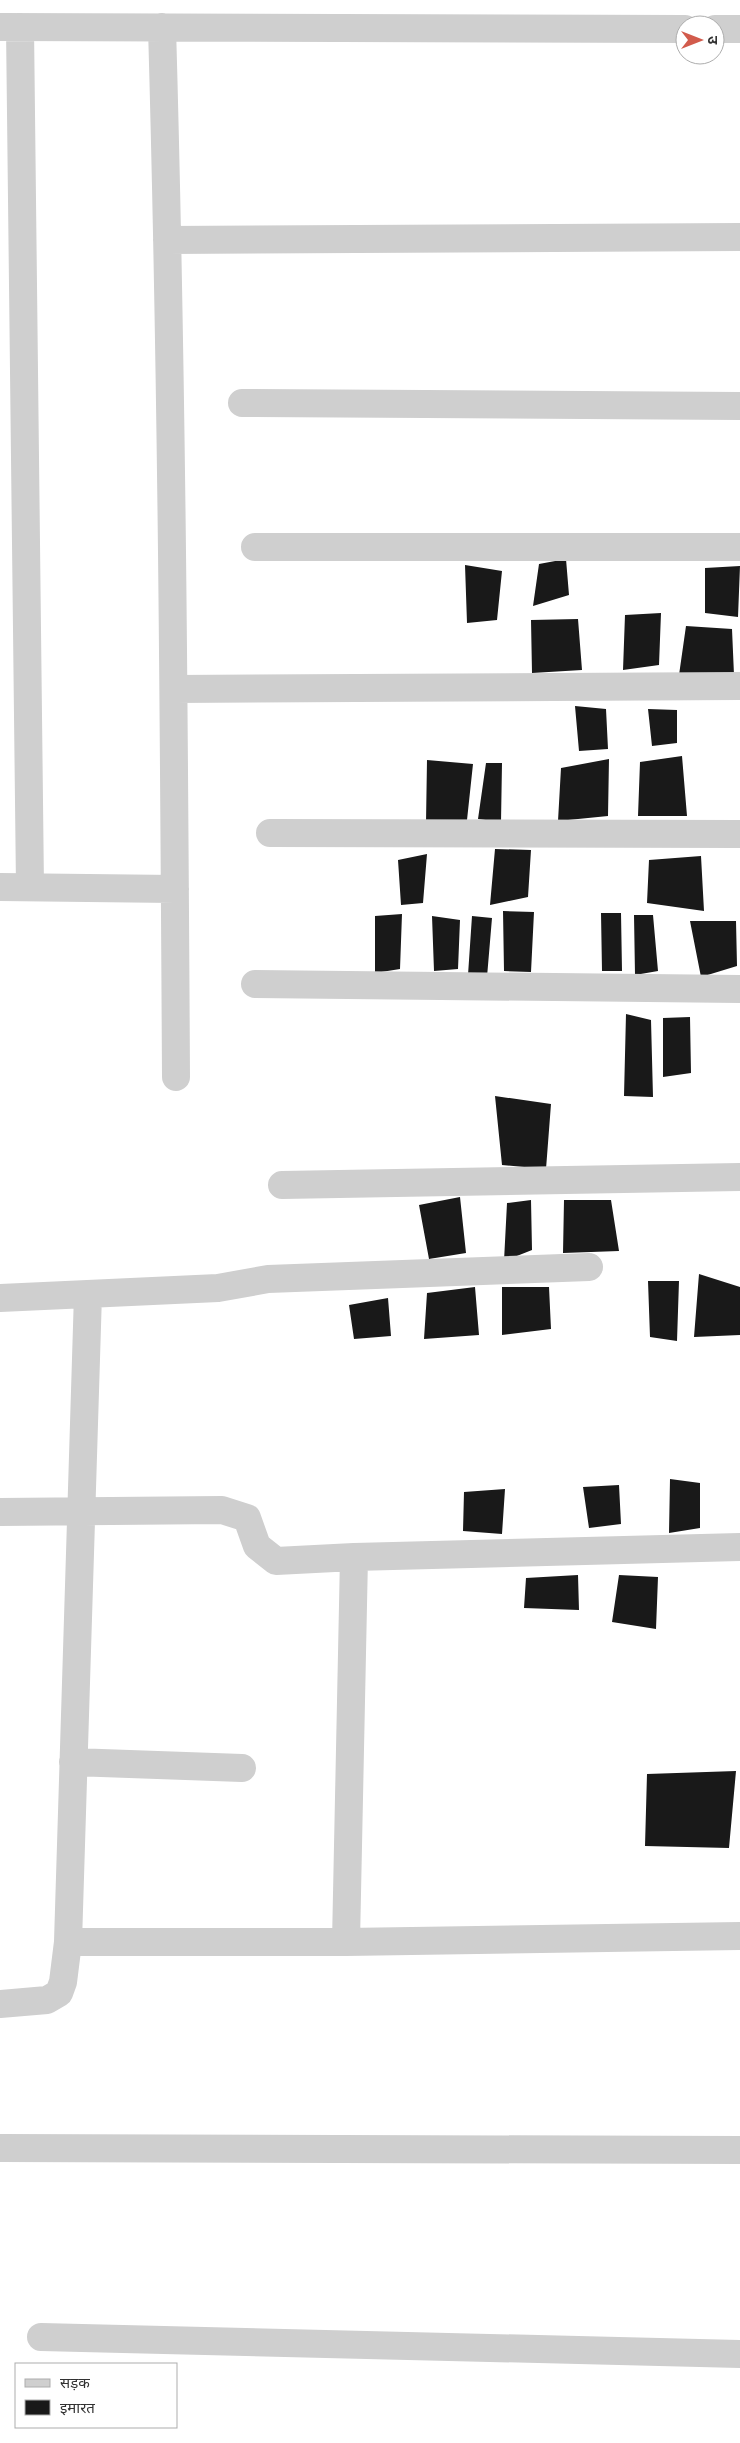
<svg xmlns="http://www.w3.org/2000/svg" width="740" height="2443" viewBox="0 0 740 2443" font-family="Lato,'Noto Sans Devanagari',sans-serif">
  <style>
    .building { fill: #191919 }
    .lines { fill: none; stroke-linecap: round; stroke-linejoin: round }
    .minor { stroke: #cfcfcf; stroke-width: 28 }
  </style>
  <rect width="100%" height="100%" fill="#fff"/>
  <path class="building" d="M566,559L569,595L533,606L539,564Z
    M465,565L502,571L497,620L467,623Z
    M740,566L738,617L705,613V568Z
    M661,613L659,665L623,670L625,615Z
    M578,619L582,670L532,673L531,620Z
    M686,626L732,629L734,675H679Z
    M575,706L606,709L608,749L579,751Z
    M648,709L677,710V743L652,746Z
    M682,756L687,816H638L640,762Z
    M609,759L608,816L558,821L561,768Z
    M427,760L473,764L467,820L426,823Z
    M486,763H502L501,822L478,819Z
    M495,849L531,850L528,897L490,905Z
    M427,854L423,903L401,905L398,860Z
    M701,856L704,911L647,903L649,860Z
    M503,911L534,912L531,972L504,971Z
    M601,913H621L622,971H602Z
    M402,914L400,969L375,973V916Z
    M634,915H653L658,971L635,975Z
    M432,916L460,920L458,969L434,971Z
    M472,916L492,918L487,977L468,975Z
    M690,921H736L737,966L701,977Z
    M626,1014L651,1020L653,1097L624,1096Z
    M690,1017L691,1073L663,1077V1018Z
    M495,1096L551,1104L546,1169L502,1165Z
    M460,1197L466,1253L429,1259L419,1205Z
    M531,1200L532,1250L504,1261L507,1203Z
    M564,1200H611L619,1251L563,1253Z
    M699,1274L740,1287V1335L694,1337Z
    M648,1281H679L677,1341L650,1337Z
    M475,1287L479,1335L424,1339L427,1293Z
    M502,1287H549L551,1329L502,1335Z
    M388,1298L391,1336L354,1339L349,1305Z
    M670,1479L700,1483V1528L669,1533Z
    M619,1485L621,1524L589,1528L583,1487Z
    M505,1489L502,1534L463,1531L464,1492Z
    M578,1575L579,1610L524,1608L526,1578Z
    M619,1575L658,1577L656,1629L612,1622Z
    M736,1771L729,1848L645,1846L647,1774Z"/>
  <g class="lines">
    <path class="minor" d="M0,27L685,29
      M20,27L30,887
      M162,27C172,377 174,727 176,1077
      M715,29H740
      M167,240L740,237
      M242,403L740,406
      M255,547H740
      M174,689L740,686
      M270,833L740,834
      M0,887L175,889
      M255,984L740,989
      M282,1185L740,1177
      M0,1298L218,1288L268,1279L589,1267
      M0,1512L222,1510L247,1518L257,1546L276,1561L354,1557L740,1547
      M73,1762L242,1768
      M68,1942H346L740,1936
      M346,1942L354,1557
      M0,2004L47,2000L59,1993L63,1982L68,1942L88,1294
      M0,2148L740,2150
      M41,2337L740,2354"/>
  </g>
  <rect x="15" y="2363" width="162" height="65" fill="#ffffff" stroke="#adadad"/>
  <rect x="25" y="2379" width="25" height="8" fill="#cfcfcf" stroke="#adadad"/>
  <text x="60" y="2388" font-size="15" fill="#323232">सड़क</text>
  <rect x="25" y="2400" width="25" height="15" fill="#191919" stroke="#adadad"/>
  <text x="60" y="2413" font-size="15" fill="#323232">इमारत</text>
  <g transform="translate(700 40) rotate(90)"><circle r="24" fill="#ffffff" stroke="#adadad"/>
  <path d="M0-4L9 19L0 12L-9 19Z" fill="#d25b4c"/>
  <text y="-8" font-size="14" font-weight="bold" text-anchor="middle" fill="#323232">उ</text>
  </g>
</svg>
